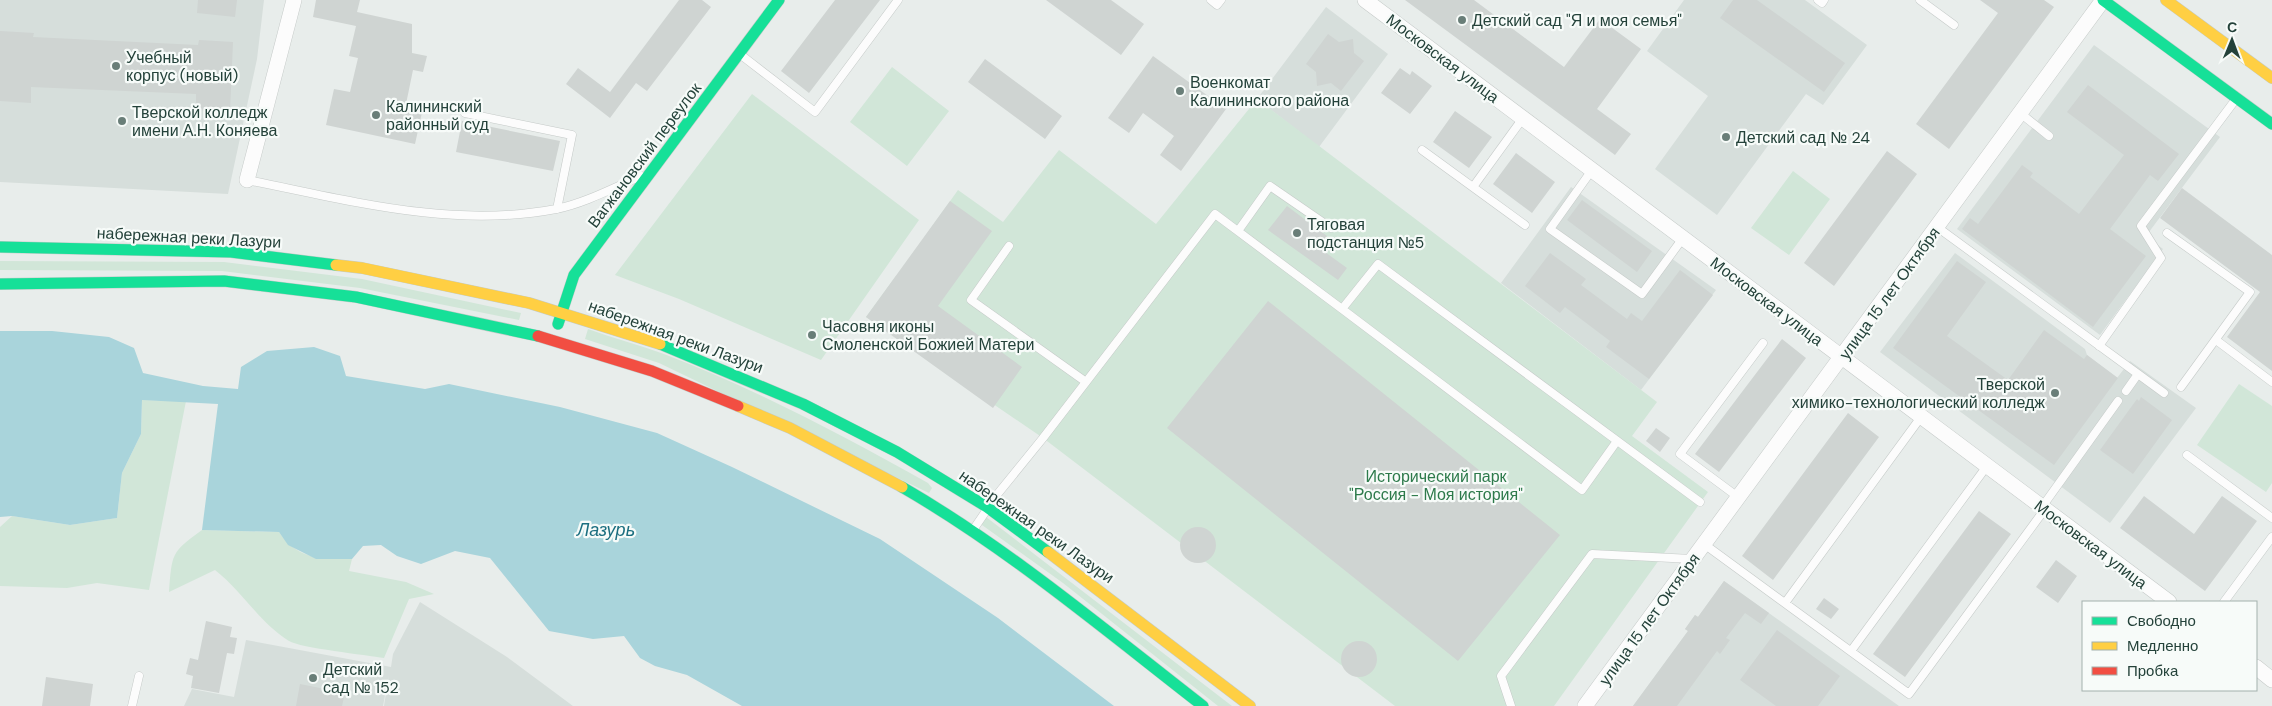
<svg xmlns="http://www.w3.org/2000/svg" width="2272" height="706" viewBox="0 0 2272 706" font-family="'DM Sans',sans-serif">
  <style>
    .built { fill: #d6dedb }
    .green { fill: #d1e6d8 }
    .water { fill: #a9d4db }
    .building { fill: #cfd4d2 }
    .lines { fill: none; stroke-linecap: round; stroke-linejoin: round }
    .lane-casing { stroke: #c5cac8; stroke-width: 9 }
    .street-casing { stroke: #c5cac8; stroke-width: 16 }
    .fast-casing { stroke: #c3cbc8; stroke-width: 12 }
    .slow-casing { stroke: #c3cbc8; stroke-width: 12 }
    .jam-casing { stroke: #c3cbc8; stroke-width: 12 }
    .lane { stroke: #fcfcfc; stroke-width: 8 }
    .street { stroke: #fcfcfc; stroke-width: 15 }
    .fast { stroke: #16e098; stroke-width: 11 }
    .slow { stroke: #ffcf43; stroke-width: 11 }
    .jam { stroke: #f24e42; stroke-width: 11 }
    .poi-dot { fill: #697e78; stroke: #f7fbf9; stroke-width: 2 }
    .labels { text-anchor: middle; stroke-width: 4.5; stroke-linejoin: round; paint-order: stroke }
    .poi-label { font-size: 16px; fill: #24423a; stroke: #f7fbf9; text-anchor: start }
    .street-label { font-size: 16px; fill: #24423a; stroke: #f7fbf9 }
    .park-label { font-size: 16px; fill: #2d7a4b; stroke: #f7fbf9 }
    .water-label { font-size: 18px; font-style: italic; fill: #1c6f80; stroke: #f7fbf9 }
  </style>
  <rect width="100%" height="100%" fill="#e8edeb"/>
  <path class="built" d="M0,0H264L257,59L228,194L0,182Z
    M1684,0H1805L1867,45L1823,105L1806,94L1717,215L1655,169L1708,96L1647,51Z
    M1326,7L1388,54L1319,147L1257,99Z
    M2094,45L2220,137L2146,236L2163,249L2100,335L1957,229Z
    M1571,187L1716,290L1641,390L1501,283Z
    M1955,253L2085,349L2087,355L2117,378L2130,361L2196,408L2110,523L1880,352Z
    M1724,581L1899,706H1633L1688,631L1685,629L1695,615L1698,617Z
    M420,602L507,657L573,706H384L389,674L383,706H184L192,689L234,697L246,640L391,667L393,654Z"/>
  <path class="green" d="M892,67L949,111L907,166L850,122Z
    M752,94L919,220L821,360L679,299L615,275Z
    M1257,99L1657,402L1632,436L1708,492L1554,706H1395L1043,438L866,317L896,276L903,281L904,266L958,190L1003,222L1059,150L1156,224Z
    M1793,171L1830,199L1789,255L1751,228Z
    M0,261L224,262L362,279L521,313L519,320L360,288L222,271L0,270Z
    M588,329C613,338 639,345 664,354C756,389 842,435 928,483L932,488L929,493L659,363L585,339Z
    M2239,384L2272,406V483L2266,492L2197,445Z
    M142,400L186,401L149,590L97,583L67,588L0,586V527L12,516L70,525L117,518L122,473L141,434Z
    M986,517L1232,706H1218L1063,583L982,525L981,521Z
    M202,530L279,532C298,560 321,559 352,559L349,571L406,582L434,594L409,599L384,658C367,655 300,648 289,641C260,623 242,591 215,570L169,592C172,554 171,552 202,530Z"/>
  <path class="water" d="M0,331H52L109,337L134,348L143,373L203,386L238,389L241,367L267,351L314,347L340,356L346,376L425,389L449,384L560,407L657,433L732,467L880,539L998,618L1114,706H742L687,675L655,666L640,658L624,636L593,639L549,631L490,558L455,551L421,564L397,556L381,545L363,546L352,559H316L288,545L279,532L202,530L218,404L142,400L141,434L122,473L117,518L70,525L12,516L0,517Z"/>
  <path class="building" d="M198,0H237L235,17L197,13Z
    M316,0H360L357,12L412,24V53L427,56L423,72L413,70L406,104L423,108L415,144L326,125L334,89L350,92L358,58L349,56L356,26L313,17Z
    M679,0H702L711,7L647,91L636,83L610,118L566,84L578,68L610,92Z
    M835,0H880L809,93L781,71Z
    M1046,0H1111L1144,24L1121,55Z
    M1405,0H1474L1564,67L1600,19L1641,49L1597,109L1631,134L1615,155Z
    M1733,0H1757L1845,63L1824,92L1720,18Z
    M1980,0H2044L2054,7L1949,149L1916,124L1998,13Z
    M0,31L34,33L33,37L198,45L199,40L233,42L230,112L196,110V94L31,87V103L0,101Z
    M1328,34L1339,42L1353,39L1354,53L1364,61L1341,91L1331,83L1317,86L1316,72L1306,64Z
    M1153,56L1226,109L1181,171L1160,155L1174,136L1143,113L1129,133L1108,118Z
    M985,59L1062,116L1045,139L968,82Z
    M1400,68L1410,75L1412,71L1432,86L1410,114L1381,93Z
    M2088,85L2179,154L2158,181L2150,175L2110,229L2146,256L2093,327L1962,229L1970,218L1978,224L2022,165L2033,173L2030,177L2079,214L2124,155L2067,112Z
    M1455,111L1492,137L1469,168L1433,142Z
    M462,121L560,141L553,171L456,152Z
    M1887,151L1917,174L1834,286L1804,263Z
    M1516,153L1555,182L1532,213L1493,184Z
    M2182,188L2272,255V371L2227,337L2260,292L2160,218Z
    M1582,200L1652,251L1637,272L1567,220Z
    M950,201L992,231L938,306L1022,367L993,408L866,317Z
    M1287,206L1327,236L1318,247L1347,268L1338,280L1268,230Z
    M1550,253L1586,279L1581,285L1627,319L1631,313L1642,321L1680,270L1713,295L1649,379L1606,347L1610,341L1565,307L1560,313L1525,286Z
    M1957,261L1986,282L1947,336L2008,380L2044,330L2084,359L2087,355L2118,378L2054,465L1893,348Z
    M1268,301L1560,535L1458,661L1167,428Z
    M1782,339L1806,358L1719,472L1695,454Z
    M2141,397L2172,420L2133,474L2100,450L2137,399L2139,401Z
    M1848,413L1879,437L1773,580L1742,556Z
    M1656,428L1670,438L1660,452L1646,441Z
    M2144,496L2194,534L2222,496L2257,521L2205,591L2120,528Z
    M1979,511L2011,534L1905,677L1873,654Z
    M1180 545a18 18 0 1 1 36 0a18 18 0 1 1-36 0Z
    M2056,560L2077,576L2058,603L2036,587Z
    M1724,581L1769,613L1761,624L1745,613L1726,638L1730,640L1720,654L1717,651L1677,706H1633L1688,631L1685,629L1695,615L1698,617Z
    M1824,598L1839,609L1831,619L1816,609Z
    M206,621L232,627L230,637L237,638L234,654L227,653L219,693L191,688L193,676L186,674L190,658L198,660Z
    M1777,630L1840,676L1818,706H1776L1740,680Z
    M1341 659a18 18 0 1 1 36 0a18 18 0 1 1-36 0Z
    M46,677L93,684L90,706H42Z
    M300,684L345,693L342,706H296Z"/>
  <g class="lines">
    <g class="lane-casing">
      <path id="lane" d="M1211,0L1217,5L1221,0
        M1818,0L1822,3L1824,0
        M1920,0L1954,25
        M741,55L815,112L898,0
        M465,113L572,135L557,209
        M2020,113L2049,136
        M1422,150L1525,225
        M1592,170L1550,229L1642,294L1683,238
        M247,180C348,200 452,229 556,209C585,203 613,188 641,176
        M1473,187L1523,118
        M1937,227L2138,374L2126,391
        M1238,231L1270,186L1331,228
        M2167,233L2250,292L2181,387
        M1009,246L971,300L1086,382
        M1342,309L1582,490L1617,441
        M2216,340L2272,382
        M2099,346L2161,258L2141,226L2236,99
        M2138,374L2164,393
        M2187,455L2272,518
        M1738,497L1680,454L1763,343
        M2042,507L2118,401
        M973,530L988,508L987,507L1043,438L1215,214L1342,309L1378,264L1700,502
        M1704,544L1909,694L2045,509
        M2224,602L2272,537
        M1785,603L1921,417
        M1851,651L1987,466
        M132,706L139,676
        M1511,706L1501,676L1592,554L1692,559"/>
    </g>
    <g class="street-casing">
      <path id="street" d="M1365,0L2169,602
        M247,180L294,0
        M2256,667L2272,680
        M1585,706L2103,0"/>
    </g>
    <g class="fast-casing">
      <path id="fast" d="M2103,0L2272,124
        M0,247L231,252L336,265
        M0,284L224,281L356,297L538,336
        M558,324L574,275L779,0
        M660,344L803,404L897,452L987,507L1048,552
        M902,487C1009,549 1105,630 1203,706"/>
    </g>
    <g class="slow-casing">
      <path id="slow" d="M2166,0L2272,78
        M336,265L362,268L529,303L660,344
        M738,406L790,428L902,487
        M1048,552L1250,706"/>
    </g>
    <g class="jam-casing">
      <path id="jam" d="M538,336L652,371L738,406"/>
    </g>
    <use href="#lane" class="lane"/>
    <use href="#street" class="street"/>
    <use href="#fast" class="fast"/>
    <use href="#slow" class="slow"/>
    <use href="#jam" class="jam"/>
  </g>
  <g class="poi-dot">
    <circle cx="1462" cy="20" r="5"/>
    <circle cx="116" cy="66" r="5"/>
    <circle cx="1180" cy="91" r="5"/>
    <circle cx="376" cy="115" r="5"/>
    <circle cx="122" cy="121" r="5"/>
    <circle cx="1726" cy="137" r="5"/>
    <circle cx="1297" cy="233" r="5"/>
    <circle cx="812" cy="335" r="5"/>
    <circle cx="2055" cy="393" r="5"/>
    <circle cx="313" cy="678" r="5"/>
  </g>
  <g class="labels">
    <g class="poi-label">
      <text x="1472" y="26">Детский сад "Я и моя семья"</text>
      <text x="126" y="63">Учебный<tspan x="126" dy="18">корпус (новый)</tspan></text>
      <text x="1190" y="88">Военкомат<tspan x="1190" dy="18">Калининского района</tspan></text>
      <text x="386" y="112">Калининский<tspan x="386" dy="18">районный суд</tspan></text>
      <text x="132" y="118">Тверской колледж<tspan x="132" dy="18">имени А.Н. Коняева</tspan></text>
      <text x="1736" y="143">Детский сад № 24</text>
      <text x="1307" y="230">Тяговая<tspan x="1307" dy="18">подстанция №5</tspan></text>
      <text x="822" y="332">Часовня иконы<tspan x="822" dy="18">Смоленской Божией Матери</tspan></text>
      <text x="2045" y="390" text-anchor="end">Тверской<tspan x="2045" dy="18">химико-технологический колледж</tspan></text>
      <text x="323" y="675">Детский<tspan x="323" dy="18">сад № 152</tspan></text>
    </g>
    <g class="street-label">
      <text transform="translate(1443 58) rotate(37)" y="6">Московская улица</text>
      <text transform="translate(644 155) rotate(-53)" y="6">Вагжановский переулок</text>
      <text transform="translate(189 237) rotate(3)" y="6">набережная реки Лазури</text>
      <text transform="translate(1889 293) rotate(-54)" y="6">улица 15 лет Октября</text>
      <text transform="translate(1767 301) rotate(37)" y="6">Московская улица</text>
      <text transform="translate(676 336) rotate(20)" y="6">набережная реки Лазури</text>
      <text transform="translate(1037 526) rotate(35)" y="6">набережная реки Лазури</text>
      <text transform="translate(2091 544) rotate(37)" y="6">Московская улица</text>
      <text transform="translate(1649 619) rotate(-54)" y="6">улица 15 лет Октября</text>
    </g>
    <g class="park-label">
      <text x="1436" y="482">Исторический парк<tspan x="1436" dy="18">"Россия - Моя история"</tspan></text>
    </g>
    <g class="water-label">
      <text x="606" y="536">Лазурь</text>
    </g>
  </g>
  <rect x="2082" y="601" width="175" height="90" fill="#f7fbf9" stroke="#a3b1ad"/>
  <rect x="2092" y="617" width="25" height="8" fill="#16e098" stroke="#a3b1ad"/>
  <text x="2127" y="626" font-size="15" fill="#24423a">Свободно</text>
  <rect x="2092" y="642" width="25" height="8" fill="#ffcf43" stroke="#a3b1ad"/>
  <text x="2127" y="651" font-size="15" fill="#24423a">Медленно</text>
  <rect x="2092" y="667" width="25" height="8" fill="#f24e42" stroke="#a3b1ad"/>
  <text x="2127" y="676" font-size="15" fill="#24423a">Пробка</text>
  <g transform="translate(2232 40) rotate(1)" stroke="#f7fbf9" stroke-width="4" paint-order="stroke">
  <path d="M0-4L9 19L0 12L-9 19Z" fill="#24423a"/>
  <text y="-8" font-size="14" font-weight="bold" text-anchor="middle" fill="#24423a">С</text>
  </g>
</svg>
